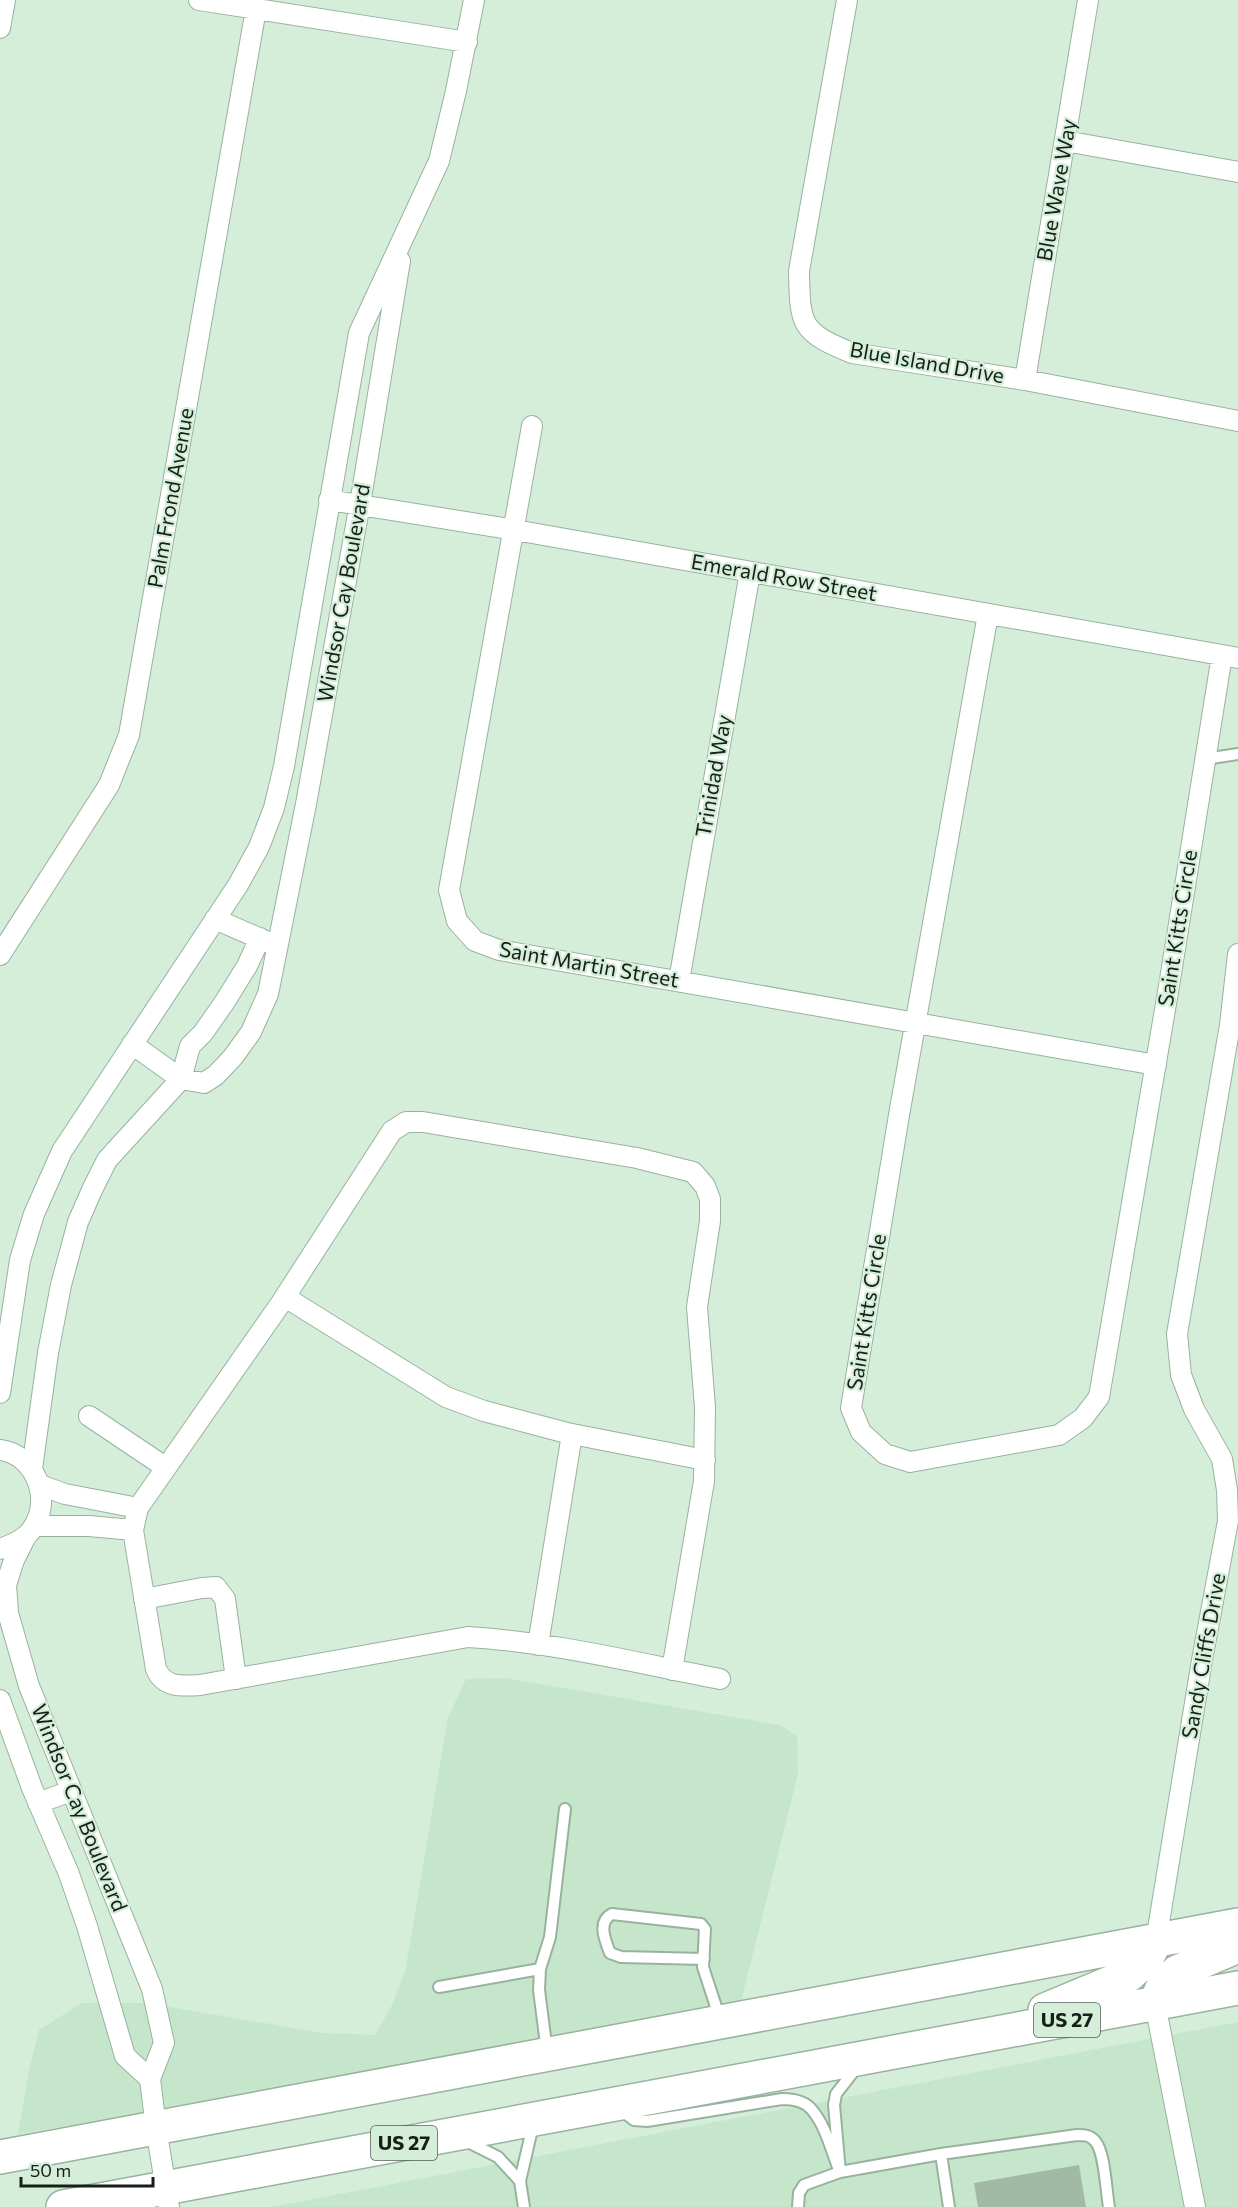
<svg xmlns="http://www.w3.org/2000/svg" width="1238" height="2207" viewBox="0 0 1238 2207" font-family="Commissioner,sans-serif">
  <style>
    .built { fill: #c5e6cb }
    .building { fill: #a0baa5 }
    .lines { fill: none; stroke-linecap: round; stroke-linejoin: round }
    .service-casing { stroke: #99b29e; stroke-width: 14 }
    .minor-casing { stroke: #99b29e; stroke-width: 22 }
    .trunk-casing { stroke: #99b29e; stroke-width: 36 }
    .service { stroke: #fff; stroke-width: 10 }
    .minor { stroke: #fff; stroke-width: 20 }
    .trunk { stroke: #fff; stroke-width: 33 }
    .labels { text-anchor: middle; stroke-width: 4.5; stroke-linejoin: round; paint-order: stroke }
    .shield { fill: #d4eed9; stroke: #4f5e52; stroke-width: 1.5 }
    .shield-label { font-size: 20px; font-weight: bold; fill: #162018 }
    .street-label { font-size: 21px; fill: #162018; stroke: #d4eed9 }
  </style>
  <rect width="100%" height="100%" fill="#d4eed9"/>
  <path class="built" d="M504,1678L780,1725L797,1736L798,1774L739,2009L492,2056L18,2134L29,2070L39,2030L82,2003H146L323,2033L375,2035L391,2007L405,1972L448,1718L466,1679Z
    M1238,2022V2207H272Z"/>
  <path class="building" d="M1079,2165L1086,2207H978L974,2183Z"/>
  <g class="lines">
    <g class="service-casing">
      <path id="service" d="M1205,759L1238,754
        M704,1959L621,1957L610,1953C605,1940 597,1922 612,1914L701,1924L705,1929L703,1967L720,2019
        M439,1987L540,1969
        M547,2052L539,1990L540,1969L550,1937L565,1809
        M621,2110L634,2120L647,2121L782,2099C793,2099 805,2101 812,2110C826,2126 832,2153 840,2172L834,2105L836,2094L857,2067
        M466,2141L498,2157L520,2181
        M524,2207L520,2181L533,2125
        M798,2207L799,2193L804,2185L840,2172L941,2154
        M949,2207L941,2154L1077,2135C1084,2135 1090,2135 1095,2141C1105,2152 1106,2191 1109,2207"/>
    </g>
    <g class="minor-casing">
      <path id="minor" d="M199,0L467,42
        M847,0L799,271C800,325 800,332 852,353L1025,380L1238,421
        M0,28L5,0
        M1065,141L1238,172
        M1025,380L1088,0
        M532,426L449,890L457,921L475,941L499,950L1156,1065
        M329,500L515,530L1238,658
        M988,614L899,1115L851,1408L861,1432L885,1454L910,1462L1059,1435L1083,1418L1099,1397L1169,986L1222,655
        M215,919L270,943
        M0,955L109,785L129,735L256,9
        M679,981L750,572
        M132,1044L181,1079L204,1083L216,1075L233,1057L251,1032L268,994L306,804L362,492L400,261
        M285,1297L446,1397L484,1411L567,1433L705,1460
        M0,1393L20,1260L34,1214L62,1151L238,885L259,847L274,808L284,766L359,333L439,161L456,91L474,0
        M89,1416L165,1467
        M0,1450C34,1454 52,1497 34,1526C27,1539 13,1544 0,1549
        M32,1469L48,1353L61,1285L78,1222L92,1190L107,1160L181,1079L190,1046L203,1033L224,1003L247,966L260,938
        M40,1485L65,1494L138,1508
        M35,1526H89L133,1530
        M26,1536L14,1560L6,1585L8,1613L29,1686L152,1989L164,2043L150,2079L156,2128L169,2207
        M144,1599L202,1588L216,1587L225,1599L236,1679
        M538,1645L572,1434
        M672,1670L704,1481L705,1407L697,1307L710,1221V1199L705,1186L693,1172L637,1158L423,1122H406L392,1131L281,1303L138,1508L133,1530L156,1669C164,1688 182,1686 200,1685L468,1637C553,1642 637,1663 720,1679
        M0,1700L32,1788L69,1874L87,1926L125,2056L150,2079
        M38,1803L71,1791
        M1156,1941L1202,1660L1228,1521L1227,1490L1222,1459L1194,1409L1181,1375L1177,1334L1230,1025L1238,954
        M1155,2004L1195,2207"/>
    </g>
    <g class="trunk-casing">
      <path id="trunk" d="M1155,2004L1164,1984L1177,1972L1238,1946
        M1045,2010L1129,1975L1146,1959L1156,1941
        M0,2157L1238,1925
        M63,2207L1238,1988"/>
    </g>
    <use href="#service" class="service"/>
    <use href="#minor" class="minor"/>
    <use href="#trunk" class="trunk"/>
  </g>
  <g class="labels">
    <g class="shield">
      <rect x="1034" y="2003" width="66" height="34" rx="4.5"/>
      <rect x="371" y="2126" width="66" height="34" rx="4.5"/>
    </g>
    <g class="shield-label">
      <text x="1067" y="2027">US 27</text>
      <text x="404" y="2150">US 27</text>
    </g>
    <g class="street-label">
      <text transform="translate(1057 190) rotate(-80)" y="7">Blue Wave Way</text>
      <text transform="translate(927 363) rotate(10)" y="7">Blue Island Drive</text>
      <text transform="translate(171 498) rotate(-80)" y="7">Palm Frond Avenue</text>
      <text transform="translate(784 578) rotate(10)" y="7">Emerald Row Street</text>
      <text transform="translate(344 593) rotate(-80)" y="7">Windsor Cay Boulevard</text>
      <text transform="translate(714 776) rotate(-80)" y="7">Trinidad Way</text>
      <text transform="translate(1178 928) rotate(-81)" y="7">Saint Kitts Circle</text>
      <text transform="translate(589 965) rotate(10)" y="7">Saint Martin Street</text>
      <text transform="translate(867 1312) rotate(-81)" y="7">Saint Kitts Circle</text>
      <text transform="translate(1204 1656) rotate(-80)" y="7">Sandy Cliffs Drive</text>
      <text transform="translate(79 1808) rotate(68)" y="7">Windsor Cay Boulevard</text>
    </g>
  </g>
  <path d="M21 2177v9h132v-9" fill="none" stroke="#162018" stroke-width="3"/>
  <text x="30" y="2177" font-size="18" fill="#162018" stroke="#d4eed9" stroke-width="4.5" paint-order="stroke">50 m</text>
</svg>
